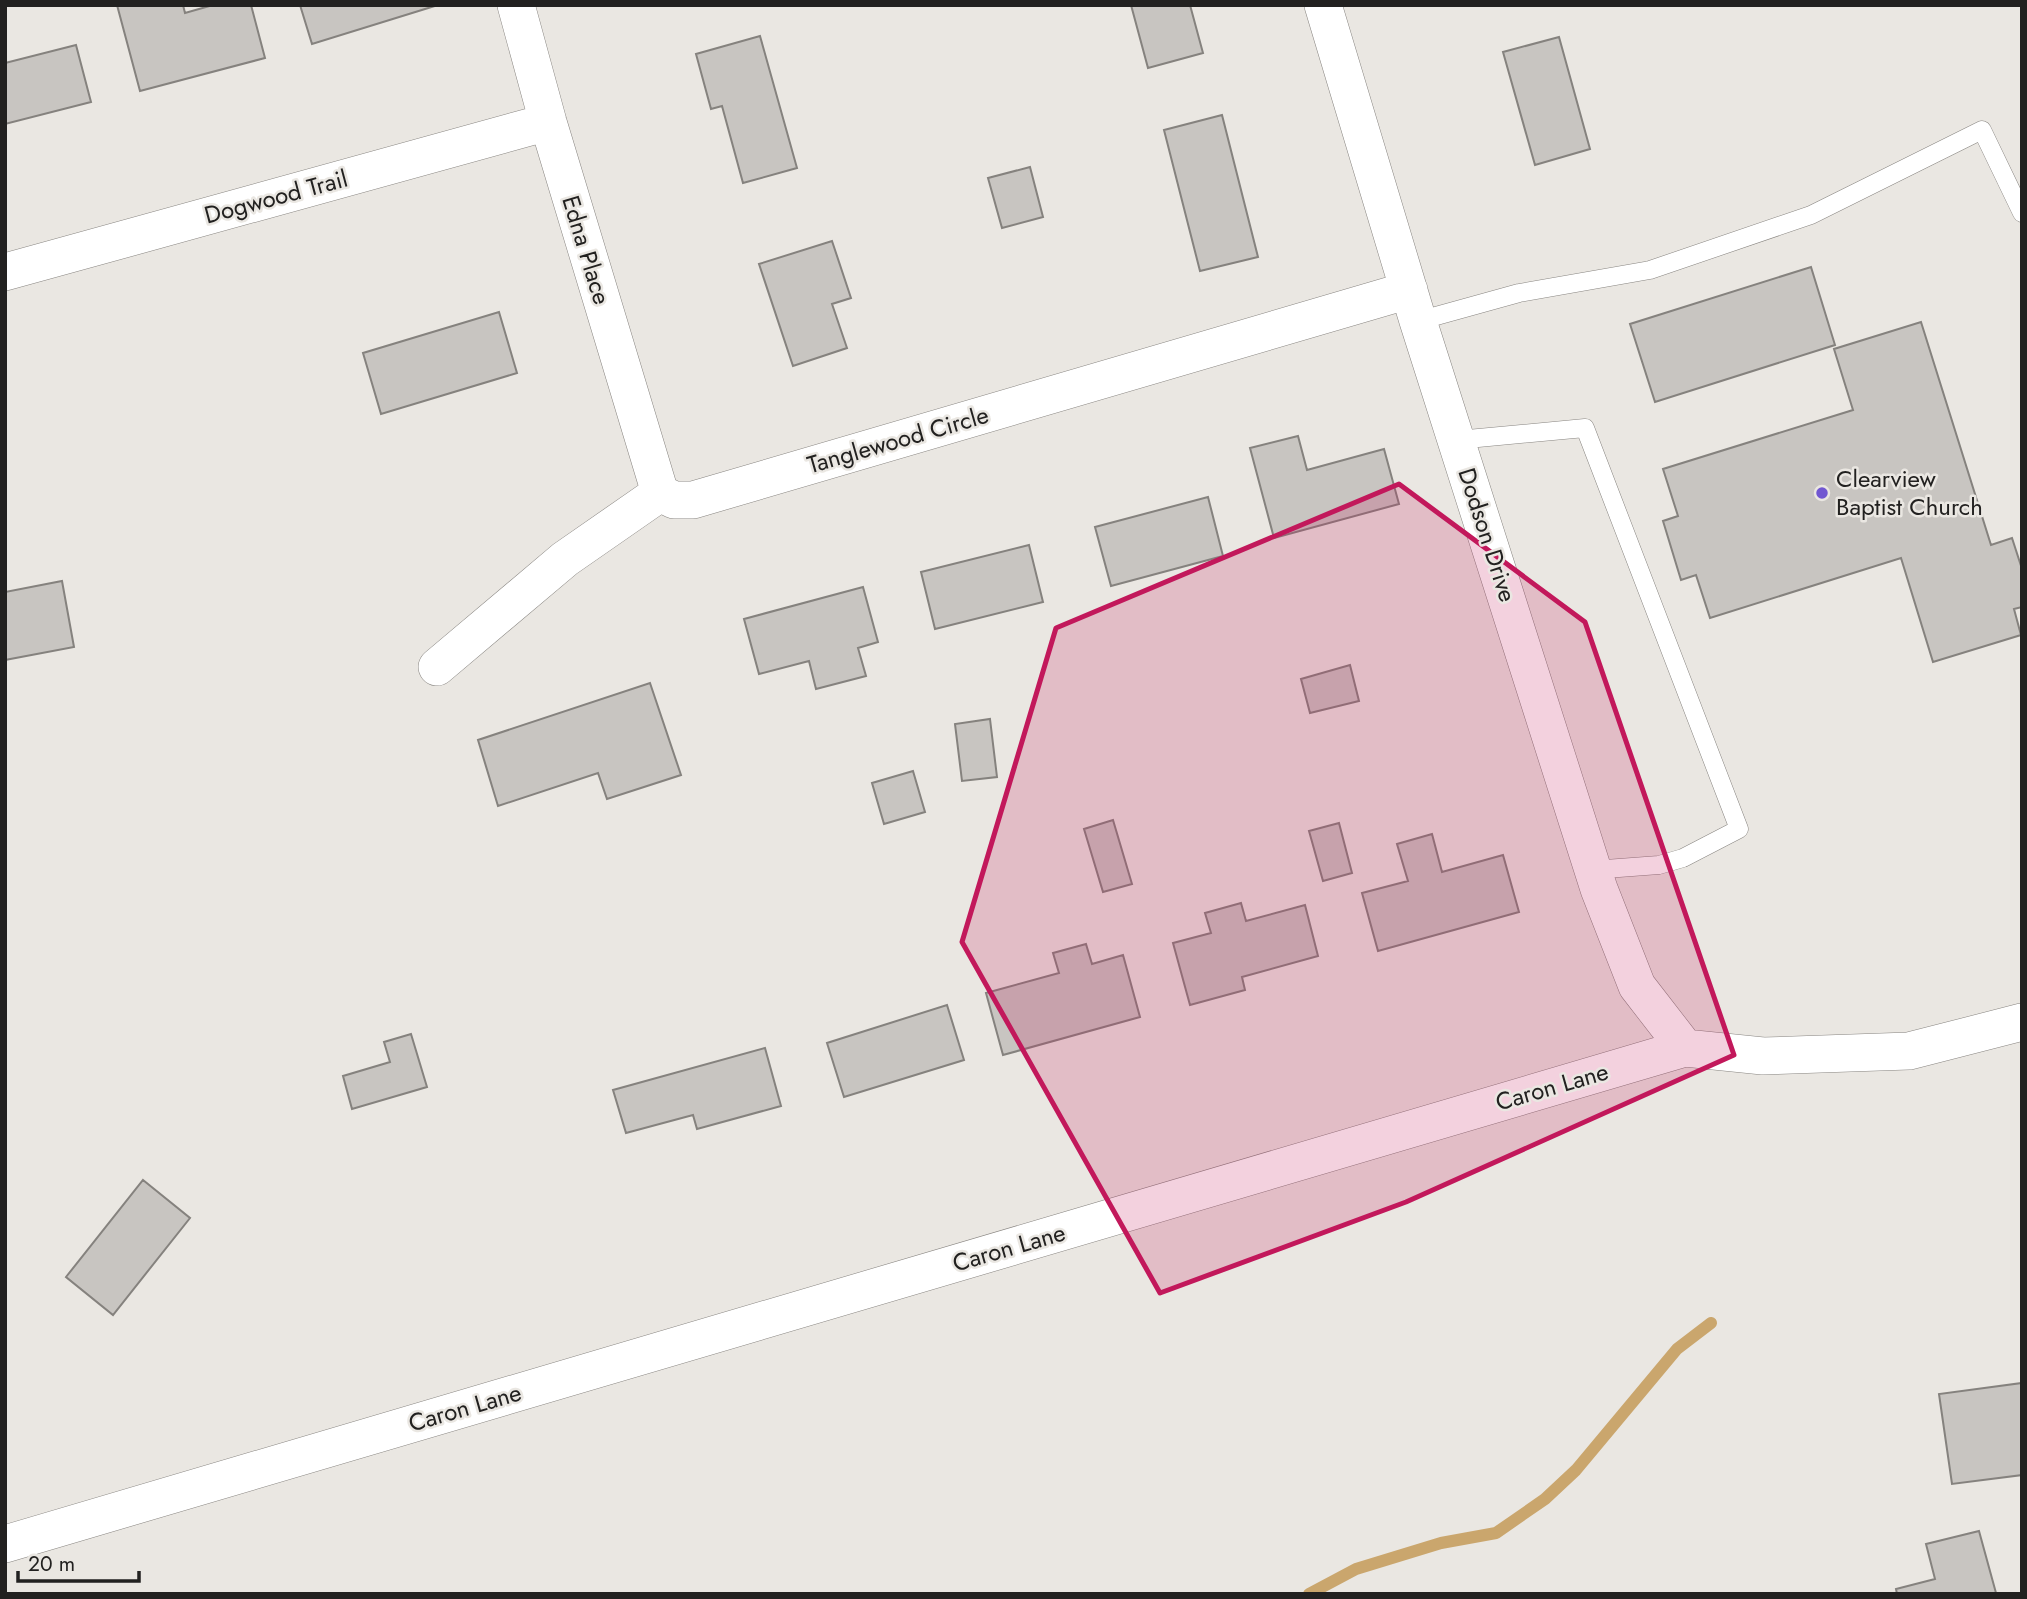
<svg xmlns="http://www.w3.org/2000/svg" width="2027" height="1599" viewBox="0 0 2027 1599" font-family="Jost,sans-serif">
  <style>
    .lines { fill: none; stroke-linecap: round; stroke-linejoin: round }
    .stream { stroke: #caa66d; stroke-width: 12 }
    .building { fill: #c8c5c1; stroke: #85827e; stroke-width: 2 }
    .lane-casing { stroke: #888581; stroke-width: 19 }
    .street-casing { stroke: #888581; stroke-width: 38 }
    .lane { stroke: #fff; stroke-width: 18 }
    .street { stroke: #fff; stroke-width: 37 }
    .marked { fill: #c2185b; fill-opacity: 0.2; stroke: #c2185b; stroke-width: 5; stroke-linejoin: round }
    .poi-dot { fill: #7157d1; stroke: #eae7e2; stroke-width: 2.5 }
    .labels { text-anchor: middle; stroke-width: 5; stroke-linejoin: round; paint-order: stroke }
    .street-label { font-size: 24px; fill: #222120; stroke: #eae7e2 }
    .poi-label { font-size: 24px; fill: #222120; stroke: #eae7e2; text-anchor: start }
  </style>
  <rect width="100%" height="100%" fill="#eae7e2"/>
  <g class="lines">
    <path class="stream" d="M1309,1594L1356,1569L1441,1543L1496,1533L1545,1499L1576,1470L1677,1349L1711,1323"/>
  </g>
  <path class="building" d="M117,5H183L185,13L213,5H251L265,58L140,91Z
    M300,5H438L312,44Z
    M1131,5H1190L1203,53L1148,68Z
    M760,36L797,168L743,183L722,106L711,109L696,54Z
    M1559,37L1590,149L1535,165L1503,52Z
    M76,45L91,102L5,124V63Z
    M1222,115L1258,257L1200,271L1164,130Z
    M1030,167L1043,217L1002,228L988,178Z
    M832,241L851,298L832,304L847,348L793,366L759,264Z
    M1811,267L1835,345L1655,402L1630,324Z
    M499,312L517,373L381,414L363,353Z
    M1921,322L1991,545L2012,538L2022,569V607L2014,609L2021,635L1933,662L1901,558L1710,618L1696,575L1681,580L1663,521L1678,516L1663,469L1853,410L1834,349Z
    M1298,436L1307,470L1384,449L1399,504L1274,538L1250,448Z
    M1208,497L1223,556L1111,586L1095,527Z
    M1029,545L1043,602L935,629L921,572Z
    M62,581L74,647L5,660V592Z
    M863,587L878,642L858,648L866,676L816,689L809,661L759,674L744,619Z
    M1350,665L1359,701L1310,713L1301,679Z
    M650,683L681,775L607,799L598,773L498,806L478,740Z
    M990,719L997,777L962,781L955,724Z
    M913,771L925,812L884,824L872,783Z
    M1113,820L1132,884L1103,892L1084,829Z
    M1339,823L1352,873L1323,881L1309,831Z
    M1432,834L1442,872L1503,855L1519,912L1378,951L1362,893L1408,881L1397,844Z
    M1241,903L1246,921L1305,905L1318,956L1242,977L1245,990L1190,1005L1173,943L1211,933L1205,913Z
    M1086,944L1092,964L1123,955L1140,1017L1003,1055L986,993L1059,973L1053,953Z
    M947,1005L964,1060L844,1097L827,1043Z
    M411,1034L427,1087L352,1109L343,1076L390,1062L384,1042Z
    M765,1048L781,1106L697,1129L693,1115L626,1133L613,1090Z
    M143,1180L190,1218L113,1315L66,1277Z
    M2022,1383V1475L1952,1484L1939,1394Z
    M1979,1531L1996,1593L1897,1594L1896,1589L1935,1579L1926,1544Z"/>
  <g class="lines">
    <g class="lane-casing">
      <path id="lane" d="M1418,321L1519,293L1650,270L1811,215L1982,130L2022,213
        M1457,440L1585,428L1739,829L1683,858L1659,865L1592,870"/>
    </g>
    <g class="street-casing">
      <path id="street" d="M516,5L548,122L660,493
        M1323,5L1418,321L1599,889L1637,986L1685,1048
        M5,272L548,122
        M660,493L674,500H693L1409,290
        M437,667L565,559L660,493
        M5,1544L1685,1048L1763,1056L1909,1051L2022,1022"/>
    </g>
    <use href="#lane" class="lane"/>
    <use href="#street" class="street"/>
  </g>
  <path class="marked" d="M1399,484L1585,622L1734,1055L1406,1202L1160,1293L962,942L1056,628Z"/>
  <circle class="poi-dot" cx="1822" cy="493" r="7"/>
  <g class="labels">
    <g class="street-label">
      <text transform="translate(276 197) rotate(-15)" y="8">Dogwood Trail</text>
      <text transform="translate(586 250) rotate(73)" y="8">Edna Place</text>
      <text transform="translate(898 440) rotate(-16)" y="8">Tanglewood Circle</text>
      <text transform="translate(1487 535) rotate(72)" y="8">Dodson Drive</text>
      <text transform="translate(1552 1087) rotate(-16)" y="8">Caron Lane</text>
      <text transform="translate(1009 1248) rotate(-16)" y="8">Caron Lane</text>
      <text transform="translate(465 1408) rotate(-16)" y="8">Caron Lane</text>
    </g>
    <g class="poi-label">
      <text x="1836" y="487">Clearview<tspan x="1836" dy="28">Baptist Church</tspan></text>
    </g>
  </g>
  <rect width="2027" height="1599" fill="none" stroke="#222120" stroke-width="14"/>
  <path d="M18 1571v10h121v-10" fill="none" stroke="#222120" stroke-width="3.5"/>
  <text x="28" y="1571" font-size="21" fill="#222120" stroke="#eae7e2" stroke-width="5" paint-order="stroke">20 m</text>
</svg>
